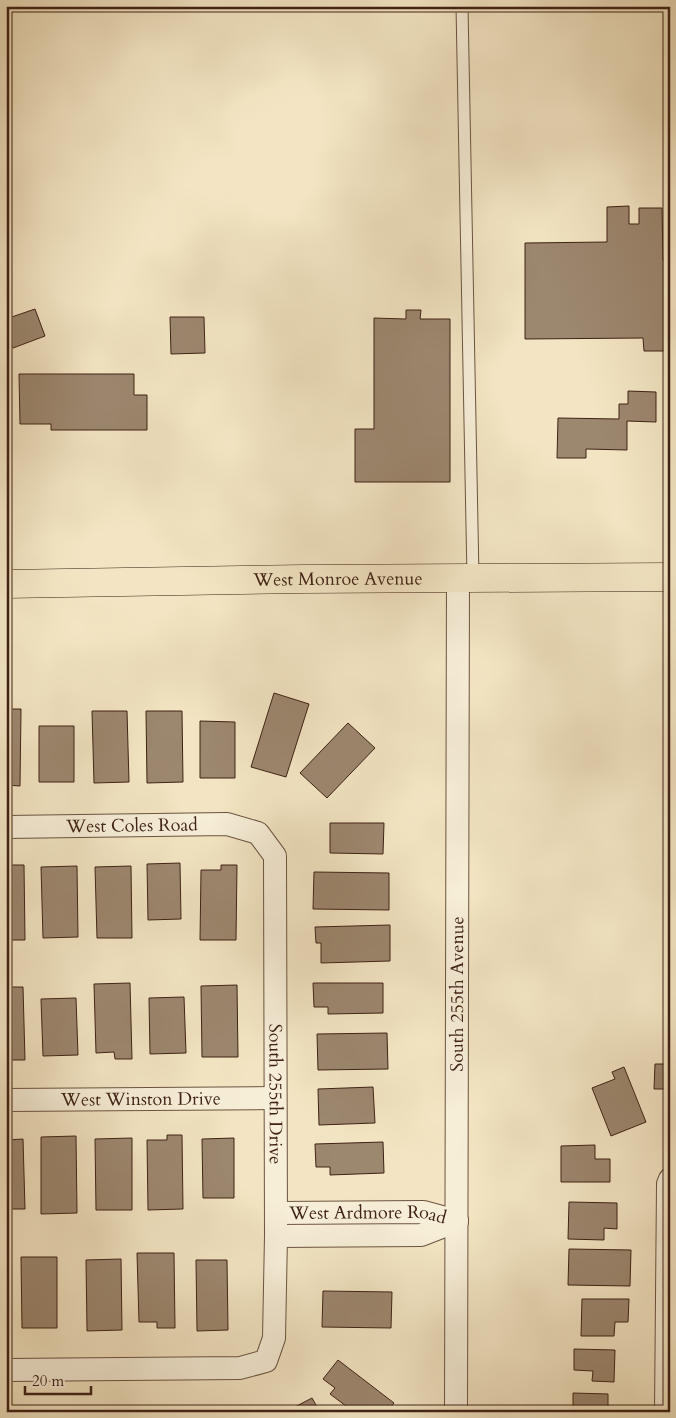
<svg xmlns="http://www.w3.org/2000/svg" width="676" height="1418" viewBox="0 0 676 1418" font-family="Cardo,serif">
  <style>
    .building { fill: #9c876f; stroke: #3e2215 }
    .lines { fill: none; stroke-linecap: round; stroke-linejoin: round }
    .service-casing { stroke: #6b5340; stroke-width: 13 }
    .minor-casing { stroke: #6b5340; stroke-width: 24 }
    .primary-casing { stroke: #3e2215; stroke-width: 29 }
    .service { stroke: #f7eed8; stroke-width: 11 }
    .minor { stroke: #f7eed8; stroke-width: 22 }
    .primary { stroke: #f3e5c3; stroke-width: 28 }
    .labels { text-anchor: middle; stroke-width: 5; stroke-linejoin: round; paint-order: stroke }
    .street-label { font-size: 18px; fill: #3e2215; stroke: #f7eed8 }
  </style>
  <rect width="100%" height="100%" fill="#f3e5c3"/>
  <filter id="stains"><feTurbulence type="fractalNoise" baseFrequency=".004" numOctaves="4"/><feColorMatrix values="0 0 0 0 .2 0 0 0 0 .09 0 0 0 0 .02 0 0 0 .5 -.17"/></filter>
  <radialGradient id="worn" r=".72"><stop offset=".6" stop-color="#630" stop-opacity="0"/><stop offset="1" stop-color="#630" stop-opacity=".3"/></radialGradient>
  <path class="building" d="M629,206V224H639V208H662L663,260H670V351H644L643,338L525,339V243L607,242V207Z
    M35,309L45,336L13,348L6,330V319Z
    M406,310H421L420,319H450V482H355V429H374V318L406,319Z
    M170,317H204L205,353L171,354Z
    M19,374H134V395H147V430H51V424H20Z
    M628,391L656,392V422L627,421V450L586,449V458H557L558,418L619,419V404H628Z
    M274,693L309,704L286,777L251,767Z
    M6,709H21L20,786L6,785Z
    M92,711H127L129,782L94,783Z
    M146,711H182L183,782L147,783Z
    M200,721L235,722V778H200Z
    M348,723L375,748L327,798L300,773Z
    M39,726H74V782H39Z
    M330,823H384L383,854L330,853Z
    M180,863L181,919L148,920L147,864Z
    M6,865H24L25,940H6Z
    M221,865H237L236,940H200L201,870H221Z
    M77,866L78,937L43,938L41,867Z
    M131,866L132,938H97L95,867Z
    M314,872L389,873V910L313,909Z
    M390,925V961L321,963V943H316L315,927Z
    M130,983L132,1059H115L114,1052L96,1053L94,984Z
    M313,983H383V1013L328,1014V1007H314Z
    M237,985L238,1057H202L201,986Z
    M6,987H23L25,1060H6Z
    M184,997L186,1053L150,1054L149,998Z
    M76,998L78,1055L43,1056L41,999Z
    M387,1033L388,1069L318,1070L317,1034Z
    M655,1064H670V1110H667V1089H654Z
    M624,1067L646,1122L611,1136L592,1088L615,1079L612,1072Z
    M373,1087L375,1123L319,1125L318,1089Z
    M167,1135H182L183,1209L148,1210L147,1140H167Z
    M76,1136L77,1213L41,1214V1137Z
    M132,1138V1210H96L95,1139Z
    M234,1138V1198H203L202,1139Z
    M23,1139L25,1209H6V1140Z
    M383,1142L384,1173L330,1175V1167H316L315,1144Z
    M595,1145V1159H610V1182H561V1146Z
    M569,1202L617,1203V1229L604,1228V1240L568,1239Z
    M569,1249L631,1250L630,1286L568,1285Z
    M137,1253H174L175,1328H157V1322H139Z
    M21,1257H57V1328H22Z
    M121,1259L122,1330L87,1331L86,1260Z
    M196,1260H227L228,1330L197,1331Z
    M323,1291L392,1292L391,1328L322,1327Z
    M582,1299H629L628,1322H615L614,1336H581Z
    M574,1349L615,1350L614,1382L592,1381L593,1371L574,1370Z
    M338,1360L394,1403L387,1412H354L330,1394L335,1388L323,1379Z
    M573,1393L608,1394V1406L620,1407V1412H573Z
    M312,1398L320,1412H285Z
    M193,1407V1412H157V1408Z"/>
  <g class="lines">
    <g class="service-casing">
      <path id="service" d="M462,6L473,578"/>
    </g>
    <g class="minor-casing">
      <g id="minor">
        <path id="s1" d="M6,827L227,824L258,833L275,856L276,1236L274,1338L266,1361L240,1368L6,1370"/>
        <path id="s2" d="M6,1100L275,1098"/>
        <path id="s3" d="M276,1213L424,1212L457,1221"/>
        <path d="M276,1236L421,1235L457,1221"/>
        <path id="s4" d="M456,1412L458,578"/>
        <path d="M666,1412L668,1184L670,1179"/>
      </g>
    </g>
    <g class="primary-casing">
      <g id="primary">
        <path id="s5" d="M6,584L304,579L670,577"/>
      </g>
    </g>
    <use href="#service" class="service"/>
    <use href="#minor" class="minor"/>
    <use href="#primary" class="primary"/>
  </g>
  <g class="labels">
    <g class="street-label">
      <text dy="6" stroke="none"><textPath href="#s5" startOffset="332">West Monroe Avenue</textPath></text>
      <text dy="6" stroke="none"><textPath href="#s1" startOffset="126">West Coles Road</textPath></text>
      <text dy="6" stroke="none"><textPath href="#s4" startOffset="418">South 255th Avenue</textPath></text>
      <text dy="6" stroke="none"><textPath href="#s1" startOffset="520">South 255th Drive</textPath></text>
      <text dy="6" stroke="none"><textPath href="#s2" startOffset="135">West Winston Drive</textPath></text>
      <text dy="6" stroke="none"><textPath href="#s3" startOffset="92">West Ardmore Road</textPath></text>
    </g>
  </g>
  <rect width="676" height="1418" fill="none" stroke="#f3e5c3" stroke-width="25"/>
  <rect x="8" y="8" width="661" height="1403" fill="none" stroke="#3e2215" stroke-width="2.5"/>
  <rect x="12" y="12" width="651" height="1393" fill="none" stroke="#3e2215"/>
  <path d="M25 1386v8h66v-8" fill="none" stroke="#3e2215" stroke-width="2.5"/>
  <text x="32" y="1386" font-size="15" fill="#3e2215" stroke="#f7eed8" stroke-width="4" paint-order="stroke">20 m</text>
  <rect width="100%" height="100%" filter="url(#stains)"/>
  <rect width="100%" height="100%" fill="url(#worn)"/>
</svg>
